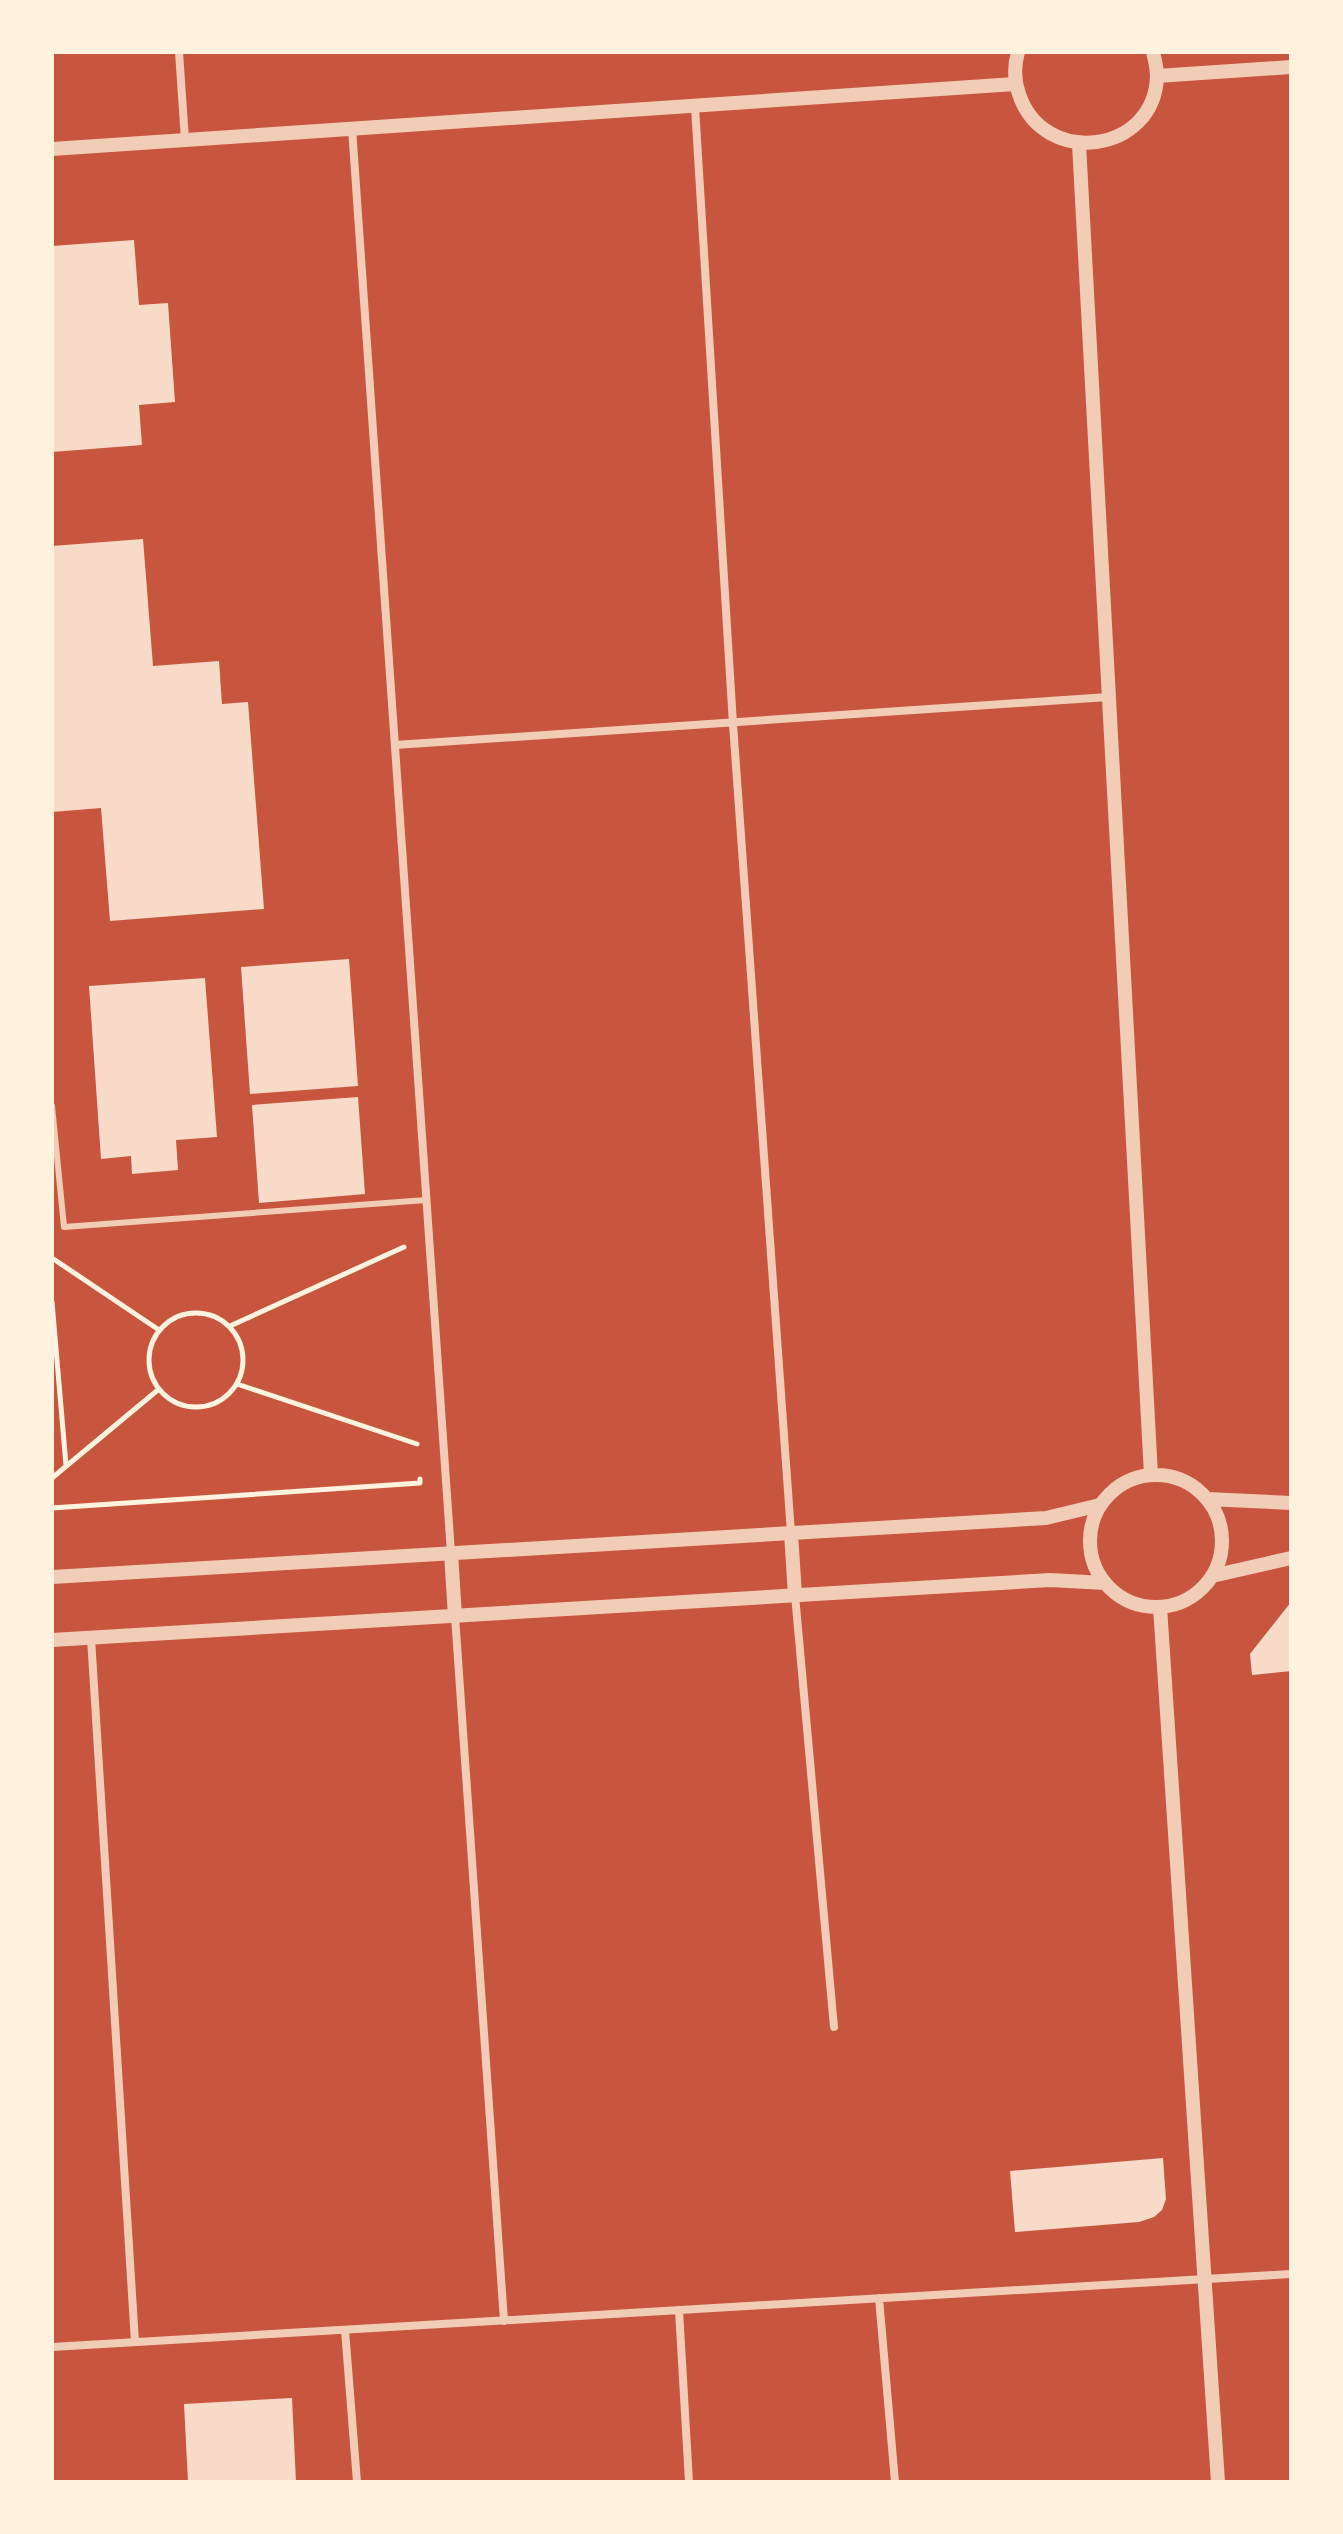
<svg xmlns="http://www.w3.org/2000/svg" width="1343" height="2534" viewBox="0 0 1343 2534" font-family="'Crimson Pro',serif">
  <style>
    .building { fill: #f7dbc8 }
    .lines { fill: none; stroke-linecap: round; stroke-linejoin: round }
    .path { stroke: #fff3e0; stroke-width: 5 }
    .service { stroke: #f1ccb7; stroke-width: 6 }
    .minor { stroke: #f1ccb7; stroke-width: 8 }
    .tertiary { stroke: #f1ccb7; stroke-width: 14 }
  </style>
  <rect width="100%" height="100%" fill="#c8553d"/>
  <path class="building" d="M134,240L139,305L168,303L175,402L139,405L142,445L52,452V246Z
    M143,539L153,666L219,661L222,704L248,702L264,909L110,921L101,808L52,812V546Z
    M349,959L358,1086L250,1094L241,967Z
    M205,978L217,1137L176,1140L178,1170L132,1174L131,1156L101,1159L89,986Z
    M358,1097L365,1194L259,1203L252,1105Z
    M1291,1602V1671L1252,1675L1250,1654Z
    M1163,2158L1166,2199L1162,2210L1154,2217L1139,2222L1015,2232L1010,2171Z
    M292,2398L296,2482H188L184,2404Z"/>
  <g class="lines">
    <path class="path" d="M52,1258L159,1330
      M52,1302L66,1465
      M149 1360a47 47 0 1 1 94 0a47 47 0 1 1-94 0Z
      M230,1326L404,1247
      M237,1384L417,1444
      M52,1478L159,1389
      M52,1508L420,1483V1479"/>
    <path class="service" d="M52,1106L64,1227L426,1200"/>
    <path class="minor" d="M179,52L185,140
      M695,107L733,724L791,1533
      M352,128L451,1553
      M395,745L1108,697
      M795,1595L834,2027
      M455,1616L504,2321
      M91,1638L135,2342
      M879,2298L895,2482
      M679,2310L689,2482
      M345,2330L357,2482
      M52,2347L1291,2274"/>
    <path class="tertiary" d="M1018,52C1014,66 1014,80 1019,94C1043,168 1155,154 1157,76C1157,69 1155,60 1153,52
      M1157,76L1291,67
      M1079,144L1151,1475
      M52,149L1015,84
      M1090 1541a66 66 0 1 1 132 0a66 66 0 1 1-132 0Z
      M1207,1499L1291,1503
      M791,1533L795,1595
      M451,1553L455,1616
      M1212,1576L1291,1558
      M52,1577L1046,1518L1100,1505
      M1160,1607L1218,2482
      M52,1640L1050,1580L1105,1583"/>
  </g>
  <rect width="1343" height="2534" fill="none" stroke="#fff3e0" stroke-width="108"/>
</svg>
